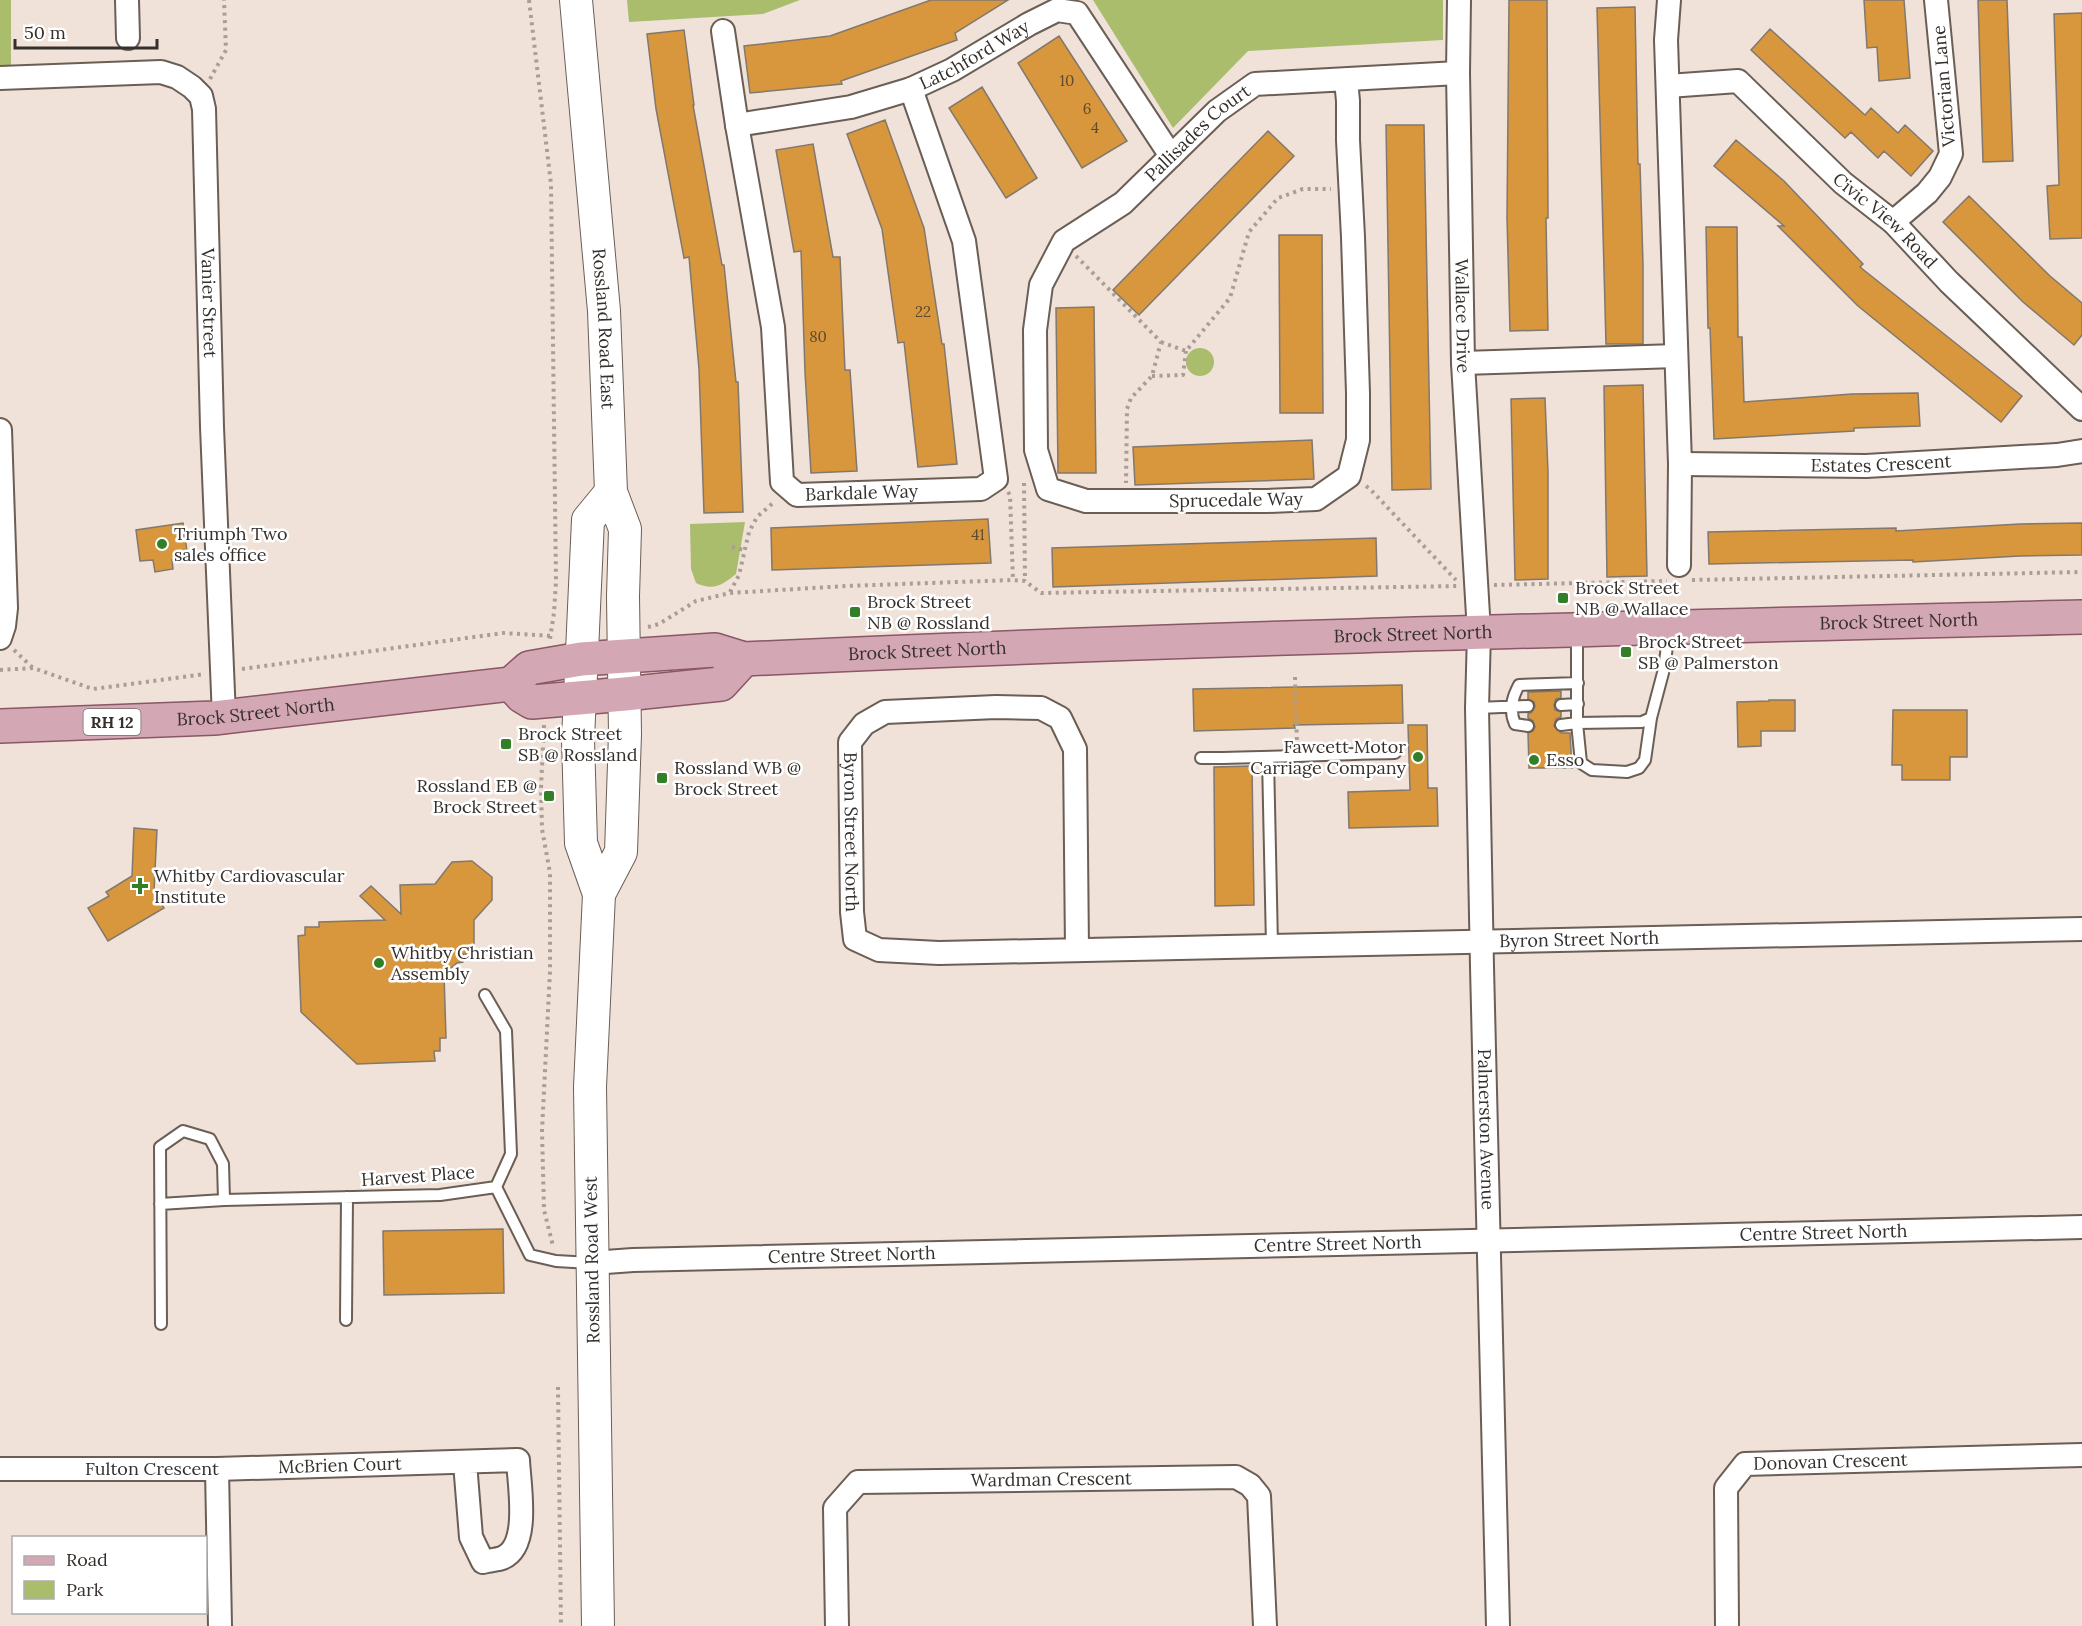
<svg xmlns="http://www.w3.org/2000/svg" width="2082" height="1626" viewBox="0 0 2082 1626" font-family="Lora,serif">
  <style>
    .green { fill: #a9bd6d }
    .building { fill: #d8963d; stroke: #82786d; stroke-width: 1.5 }
    .lines { fill: none; stroke-linecap: round; stroke-linejoin: round }
    .service-casing { stroke: #6a5e55; stroke-width: 14 }
    .minor-casing { stroke: #6a5e55; stroke-width: 26 }
    .secondary-casing { stroke: #6a5e55; stroke-width: 34 }
    .primary-casing { stroke: #8a5764; stroke-width: 36 }
    .path { stroke: #a99e96; stroke-width: 4; stroke-dasharray: 3 4.5; stroke-linecap: butt }
    .service { stroke: #fff; stroke-width: 10 }
    .minor { stroke: #fff; stroke-width: 22 }
    .secondary { stroke: #fff; stroke-width: 32 }
    .primary { stroke: #d4a7b4; stroke-width: 33 }
    .poi-dot { fill: #327f28; stroke: #fff; stroke-width: 2 }
    .labels { text-anchor: middle; stroke-width: 5; stroke-linejoin: round; paint-order: stroke }
    .number-label { font-size: 15px; fill: #5e4a30 }
    .shield { fill: #fff; stroke: #726e6b; stroke-width: 1.5 }
    .shield-label { font-size: 16px; font-weight: bold; fill: #36302c }
    .street-label { font-size: 18px; fill: #36302c; stroke: #fff }
    .poi-label { font-size: 18px; fill: #36302c; stroke: #fff; text-anchor: start }
  </style>
  <rect width="100%" height="100%" fill="#f0e2d8"/>
  <path class="green" d="M0,0H11V68L0,67Z
    M627,0H800L763,14L629,22Z
    M1093,0H1443V40L1248,51L1173,128Z
    M1186 362a14 14 0 1 1 28 0a14 14 0 1 1-28 0Z
    M745,522L736,574C722,585 714,591 696,583L691,569L690,524Z"/>
  <path class="building" d="M931,0H1008L955,33L957,40L841,81L842,84L750,93L744,46L830,36Z
    M1509,0H1547L1548,218H1546L1548,330L1510,331L1507,217Z
    M1864,0H1904L1910,78L1879,81L1877,47L1867,48Z
    M1978,0H2007L2013,161L1983,162Z
    M1635,7L1638,164H1640L1643,264V344H1606L1597,8Z
    M2082,13V238L2050,239L2047,186L2059,185L2054,14Z
    M1770,29L1865,115L1871,108L1898,133L1905,125L1933,151L1911,176L1884,151L1878,158L1851,132L1845,138L1751,50Z
    M684,30L694,105H693L722,265H724L736,382H738L743,512L704,513L699,369L689,257L684,258L656,109L647,34Z
    M1059,36L1127,141L1082,168L1018,63Z
    M982,87L1037,178L1006,198L949,108Z
    M885,120L924,228L942,344H944L957,464L918,467L904,342L898,343L882,229L847,134Z
    M1386,125H1424L1431,489L1392,490Z
    M1268,131L1294,156L1139,315L1113,290Z
    M1736,140L1784,181L1863,264L1860,267L2022,396L2001,422L1858,306L1778,226H1784L1714,166Z
    M813,144L833,257H840L845,370H850L857,471L811,473L805,372L801,251L794,252L776,150Z
    M1969,196L2050,276L2082,303V335L2074,345L2023,302L1943,222Z
    M1706,227H1737L1738,337H1742L1744,402L1852,394L1918,393L1920,426L1854,428V431L1714,439L1710,328H1708Z
    M1279,235H1322L1323,413H1280Z
    M1094,307L1096,473H1058L1056,308Z
    M1643,385L1647,576L1607,577L1604,386Z
    M1545,398L1548,472V579L1515,580L1511,399Z
    M1312,440L1314,479L1135,485L1133,447Z
    M988,519L991,563L772,570L771,528Z
    M183,523L188,558L172,560L173,569L155,572L153,560L140,561L136,530Z
    M2082,523V555L2020,556L1913,562V560L1709,564L1708,532L1896,528V531L2020,524Z
    M1376,538L1377,576L1053,587L1052,548Z
    M1402,685L1403,723L1294,725L1295,728L1194,731L1193,689Z
    M1561,691V698L1556,699L1554,705L1555,710L1561,712V717L1556,719L1554,726L1561,733H1570L1572,768H1529L1528,733L1533,731L1535,727L1533,721L1528,718V714L1532,712L1535,706L1534,702L1528,699V692Z
    M1769,700H1795V731H1761V746L1738,747L1737,702L1769,701Z
    M1893,710H1967V757H1950V780H1902V765H1892Z
    M1408,725H1427L1428,788H1437L1438,826L1349,828L1348,792L1410,790Z
    M1252,766L1254,905L1215,906L1214,767Z
    M134,828L157,830L154,891L164,908L108,941L88,908L109,896L106,892L132,876Z
    M472,861L492,877V900L474,920V954H463V962L457,963L444,974L446,1038H440V1051H434L435,1061L357,1064L301,1012L298,936L305,935V927H319V922L385,920L360,896L371,886L401,914L400,885L435,884L452,862Z
    M503,1229L504,1293L384,1295L383,1231Z"/>
  <g class="lines">
    <g class="service-casing">
      <path id="service" d="M1577,631V723L1642,722L1651,718L1664,669L1669,631
        M1561,705L1578,704
        M1477,708L1528,706
        M1561,725L1577,723L1581,763L1592,770L1627,772L1639,768L1645,760L1651,718
        M1528,726L1515,724C1509,710 1512,698 1519,685L1578,683
        M1201,758C1265,758 1330,754 1395,753
        M1268,758L1272,945
        M485,995L506,1031L511,1154L496,1187
        M160,1204L224,1200L440,1195L496,1187L530,1255L556,1261L591,1263
        M346,1320L347,1197
        M161,1324L160,1147L183,1131L210,1139L223,1164L224,1200"/>
    </g>
    <g class="minor-casing">
      <g id="minor">
        <path d="M127,0L128,38"/>
        <path id="s1" d="M1459,0L1458,73L1463,363L1479,632L1477,708L1482,967L1498,1626"/>
        <path d="M1669,0L1666,40L1680,464L1679,565"/>
        <path id="s2" d="M723,31L737,125L773,327L782,482L797,495L981,489L996,479L964,241L911,89"/>
        <path id="s3" d="M0,78L161,72L177,77L192,87L201,96L204,109L212,427L224,717"/>
        <path id="s4" d="M1346,80L1348,101V140L1353,237L1358,393V440L1349,476L1316,499L1267,501H1086L1048,489L1036,450L1035,330L1041,285L1064,241L1123,203L1217,111L1255,84L1458,73"/>
        <path id="s5" d="M1668,86L1738,81L1843,183L1893,222L1949,282L2082,409"/>
        <path id="s6" d="M737,125L851,107L911,89L952,70L1029,24L1057,10L1077,13L1171,156"/>
        <path d="M1893,222L1927,193L1940,177L1951,154L1936,0"/>
        <path d="M1463,363L1676,356"/>
        <path d="M0,430L6,608L4,626L0,638"/>
        <path id="s7" d="M1680,464L1866,466L2057,455L2082,451"/>
        <path id="s8" d="M1077,949L1075,749L1060,718L1041,708L996,707L885,712L864,724L850,742L852,912L855,939L879,950L939,953L2082,929"/>
        <path id="s9" d="M592,1263L633,1260L2082,1227"/>
        <path id="s10" d="M0,1469H217L518,1460C519,1485 531,1547 502,1558C497,1560 489,1560 483,1562L471,1537L465,1463"/>
        <path d="M217,1469L220,1626"/>
        <path id="s11" d="M837,1626L835,1508L858,1482L1236,1477L1250,1485L1259,1496L1265,1626"/>
        <path id="s12" d="M1727,1626L1726,1488L1745,1464L2082,1455"/>
      </g>
    </g>
    <g class="secondary-casing">
      <g id="secondary">
        <path id="s13" d="M576,0L604,311L611,492L625,529L623,596L625,734L621,852L599,894"/>
        <path d="M598,1626L590,1087L599,894L581,843L578,739L588,520L611,492"/>
      </g>
    </g>
    <g class="primary-casing">
      <g id="primary">
        <path d="M511,684L522,696L532,702L625,694L721,684L744,659"/>
        <path id="s14" d="M0,726L214,718L511,684L529,668L581,659L715,650L744,659C1190,638 1636,628 2082,617"/>
      </g>
    </g>
    <path class="path" d="M529,0L551,184L556,581L554,613L550,639
      M210,79L226,50L224,0
      M1076,256L1161,342L1152,376L1131,398L1127,409L1126,483
      M1161,342L1186,351L1230,298L1249,232L1278,198L1303,189H1331
      M1152,376L1183,375L1186,351
      M1024,483L1025,581
      M1366,486L1370,489L1456,580
      M1008,492L1010,495L1013,580
      M732,547L744,550
      M1692,580L2082,572
      M1494,585L1667,581
      M730,592L739,575L749,532L757,517L774,502
      M648,627L659,624L696,601L730,593L846,586L1013,580L1025,581L1041,593L1457,586
      M14,650L33,668
      M242,669L503,633L553,636
      M0,670L33,668L93,689L205,674
      M1295,677L1297,743
      M544,725L541,788L542,829L550,873V971L542,1131L544,1210L553,1246
      M558,1387L561,1626"/>
    <use href="#service" class="service"/>
    <use href="#minor" class="minor"/>
    <use href="#secondary" class="secondary"/>
    <use href="#primary" class="primary"/>
  </g>
  <g class="poi-dot">
    <circle cx="162" cy="544" r="6"/>
    <rect x="1557" y="592" width="12" height="12" rx="3"/>
    <rect x="849" y="606" width="12" height="12" rx="3"/>
    <rect x="1620" y="646" width="12" height="12" rx="3"/>
    <rect x="500" y="738" width="12" height="12" rx="3"/>
    <circle cx="1418" cy="757" r="6"/>
    <circle cx="1534" cy="760" r="6"/>
    <rect x="656" y="772" width="12" height="12" rx="3"/>
    <rect x="543" y="790" width="12" height="12" rx="3"/>
    <path d="M137 877h6v6h6v6h-6v6h-6v-6h-6v-6h6z"/>
    <circle cx="379" cy="963" r="6"/>
  </g>
  <g class="labels">
    <g class="number-label">
      <text x="1067" y="86">10</text>
      <text x="1087" y="114">6</text>
      <text x="1095" y="133">4</text>
      <text x="923" y="317">22</text>
      <text x="818" y="342">80</text>
      <text x="978" y="540">41</text>
    </g>
    <rect class="shield" x="83.5" y="709" width="57" height="26" rx="4.5"/>
    <g class="shield-label">
      <text x="112" y="728">RH 12</text>
    </g>
    <g class="street-label">
      <text dy="6" stroke="none"><textPath href="#s6" startOffset="250">Latchford Way</textPath></text>
      <text transform="translate(1944 86) rotate(-95)" y="6">Victorian Lane</text>
      <text dy="6" stroke="none"><textPath href="#s4" startOffset="1136">Pallisades Court</textPath></text>
      <text dy="6" stroke="none"><textPath href="#s5" startOffset="273">Civic View Road</textPath></text>
      <text dy="6" stroke="none"><textPath href="#s3" startOffset="416">Vanier Street</textPath></text>
      <text dy="6" stroke="none"><textPath href="#s1" startOffset="316">Wallace Drive</textPath></text>
      <text dy="6" stroke="none"><textPath href="#s13" startOffset="330">Rossland Road East</textPath></text>
      <text dy="6" stroke="none"><textPath href="#s7" startOffset="201">Estates Crescent</textPath></text>
      <text dy="6" stroke="none"><textPath href="#s2" startOffset="540">Barkdale Way</textPath></text>
      <text transform="translate(1236 500) rotate(-1)" y="6">Sprucedale Way</text>
      <text dy="6" stroke="none"><textPath href="#s14" startOffset="1910">Brock Street North</textPath></text>
      <text dy="6" stroke="none"><textPath href="#s14" startOffset="1424">Brock Street North</textPath></text>
      <text dy="6" stroke="none"><textPath href="#s14" startOffset="938">Brock Street North</textPath></text>
      <text dy="6" stroke="none"><textPath href="#s14" startOffset="256">Brock Street North</textPath></text>
      <text dy="6" stroke="none"><textPath href="#s8" startOffset="549">Byron Street North</textPath></text>
      <text dy="6" stroke="none"><textPath href="#s8" startOffset="1383">Byron Street North</textPath></text>
      <text dy="6" stroke="none"><textPath href="#s1" startOffset="1130">Palmerston Avenue</textPath></text>
      <text transform="translate(418 1176) rotate(-4)" y="6">Harvest Place</text>
      <text dy="6" stroke="none"><textPath href="#s9" startOffset="1232">Centre Street North</textPath></text>
      <text dy="6" stroke="none"><textPath href="#s9" startOffset="746">Centre Street North</textPath></text>
      <text dy="6" stroke="none"><textPath href="#s9" startOffset="260">Centre Street North</textPath></text>
      <text transform="translate(592 1260) rotate(-91)" y="6">Rossland Road West</text>
      <text dy="6" stroke="none"><textPath href="#s12" startOffset="254">Donovan Crescent</textPath></text>
      <text dy="6" stroke="none"><textPath href="#s10" startOffset="340">McBrien Court</textPath></text>
      <text dy="6" stroke="none"><textPath href="#s10" startOffset="152">Fulton Crescent</textPath></text>
      <text dy="6" stroke="none"><textPath href="#s11" startOffset="346">Wardman Crescent</textPath></text>
    </g>
    <g class="poi-label">
      <text x="174" y="540">Triumph Two<tspan x="174" dy="21">sales office</tspan></text>
      <text x="1575" y="594">Brock Street<tspan x="1575" dy="21">NB @ Wallace</tspan></text>
      <text x="867" y="608">Brock Street<tspan x="867" dy="21">NB @ Rossland</tspan></text>
      <text x="1638" y="648">Brock Street<tspan x="1638" dy="21">SB @ Palmerston</tspan></text>
      <text x="518" y="740">Brock Street<tspan x="518" dy="21">SB @ Rossland</tspan></text>
      <text x="1406" y="753" text-anchor="end">Fawcett Motor<tspan x="1406" dy="21">Carriage Company</tspan></text>
      <text x="1546" y="766">Esso</text>
      <text x="674" y="774">Rossland WB @<tspan x="674" dy="21">Brock Street</tspan></text>
      <text x="537" y="792" text-anchor="end">Rossland EB @<tspan x="537" dy="21">Brock Street</tspan></text>
      <text x="154" y="882">Whitby Cardiovascular<tspan x="154" dy="21">Institute</tspan></text>
      <text x="391" y="959">Whitby Christian<tspan x="391" dy="21">Assembly</tspan></text>
    </g>
  </g>
  <rect x="12" y="1536" width="195" height="78" fill="#ffffff" stroke="#afacab" stroke-width="1.5"/>
  <rect x="24" y="1556" width="30" height="9" fill="#d4a7b4" stroke="#afacab" stroke-width="1.5"/>
  <text x="66" y="1566" font-size="18" fill="#36302c">Road</text>
  <rect x="24" y="1581" width="30" height="18" fill="#a9bd6d" stroke="#afacab" stroke-width="1.5"/>
  <text x="66" y="1596" font-size="18" fill="#36302c">Park</text>
  <path d="M15 39v9h142v-9" fill="none" stroke="#36302c" stroke-width="3"/>
  <text x="24" y="39" font-size="18" fill="#36302c" stroke="#ffffff" stroke-width="4.5" paint-order="stroke">50 m</text>
</svg>
